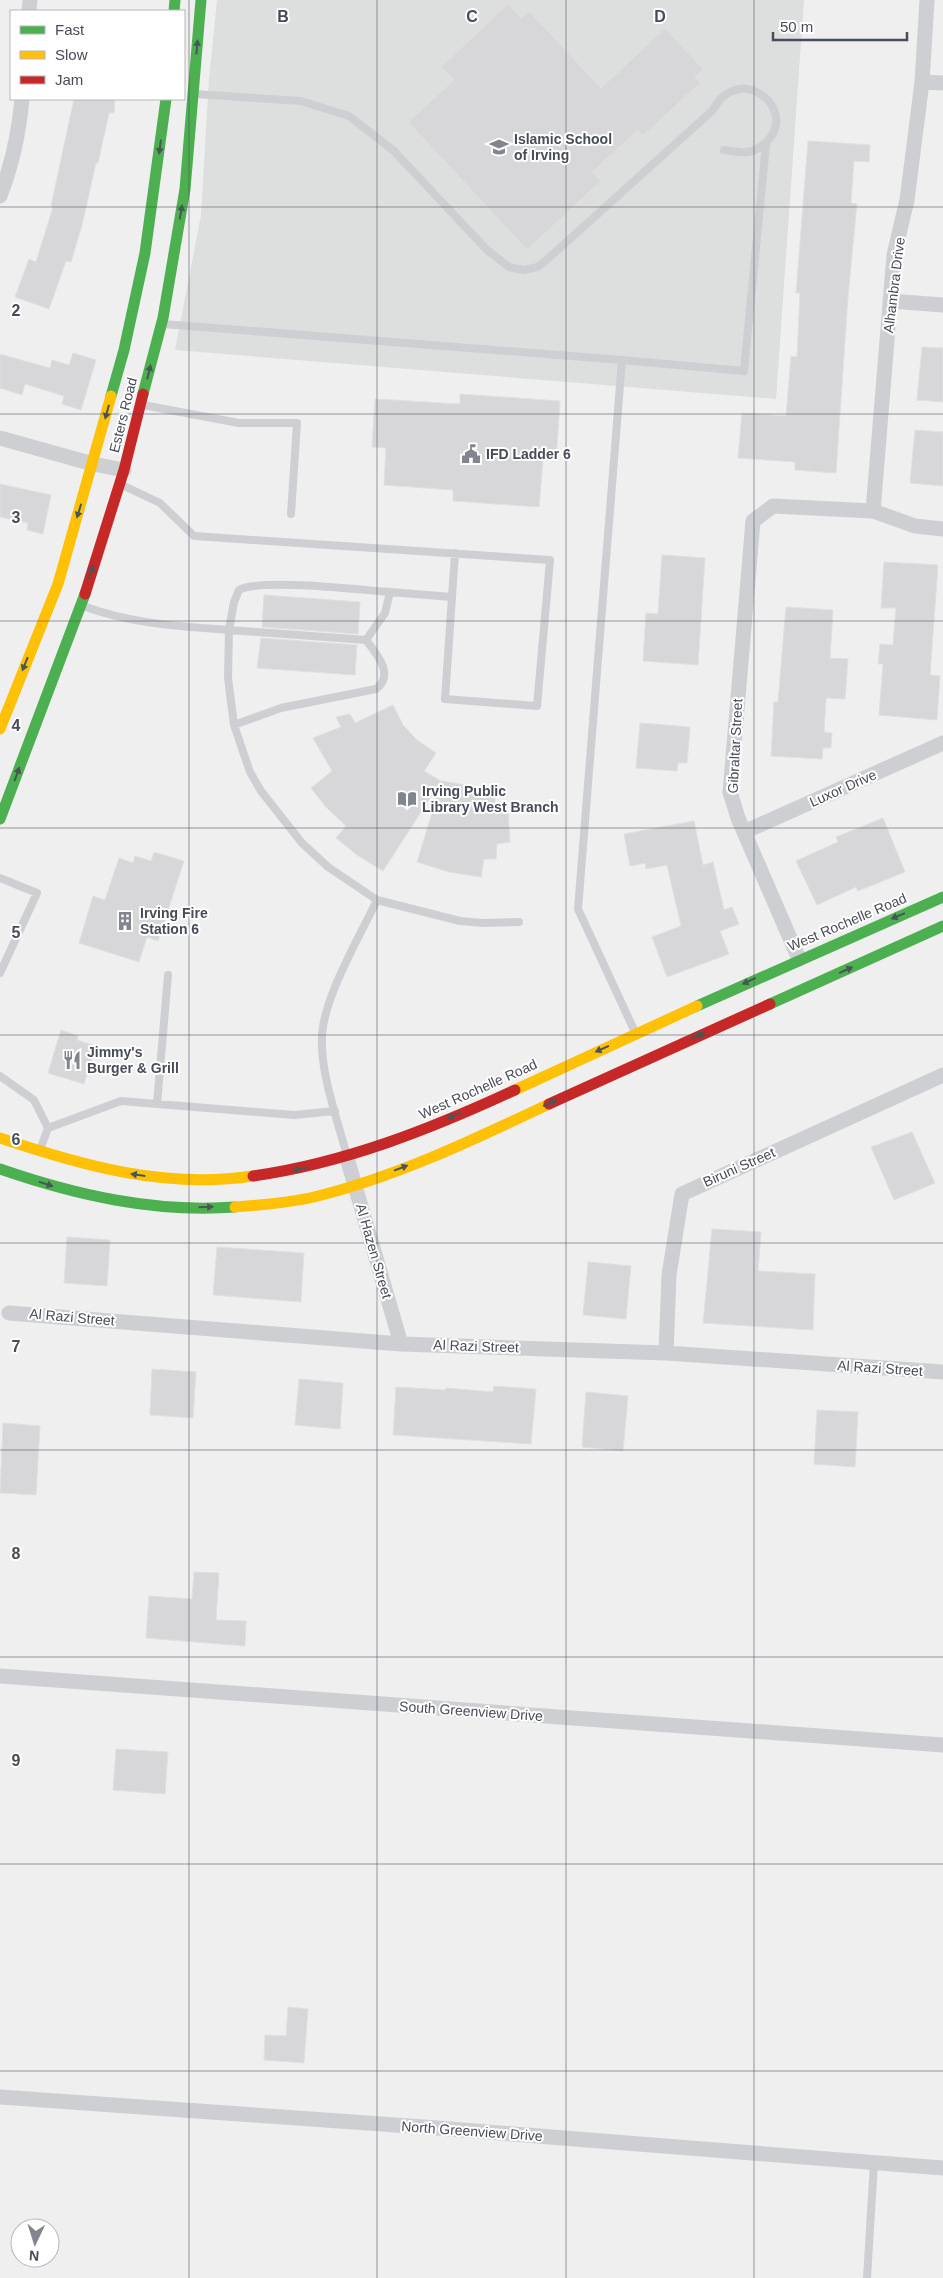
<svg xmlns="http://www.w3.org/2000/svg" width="943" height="2278" viewBox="0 0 943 2278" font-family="Helvetica,sans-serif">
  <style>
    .education { fill: #dddede }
    .building { fill: #d7d7d9; stroke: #e0e0e2 }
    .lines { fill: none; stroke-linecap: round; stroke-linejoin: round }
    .lane { stroke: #cdcfd2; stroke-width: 8 }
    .street { stroke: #cdcfd2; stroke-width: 15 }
    .fast { stroke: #4caf50; stroke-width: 11 }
    .slow { stroke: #ffc107; stroke-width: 11 }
    .jam { stroke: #c62828; stroke-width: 11 }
    .oneway { fill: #485658 }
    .grid { fill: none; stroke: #484c59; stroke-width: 1; stroke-opacity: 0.55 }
    .labels { text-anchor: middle; stroke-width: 4; stroke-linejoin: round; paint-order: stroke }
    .poi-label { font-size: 14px; font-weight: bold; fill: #484c59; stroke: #fff; text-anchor: start }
    .street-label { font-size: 14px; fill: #484c59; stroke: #fff }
    .grid-label { font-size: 16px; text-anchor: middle; font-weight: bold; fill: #484c59; stroke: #fff; stroke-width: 4; stroke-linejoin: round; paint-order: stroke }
  </style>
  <rect width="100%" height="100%" fill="#efefef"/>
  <path class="education" d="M217,0H804L776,399L175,350L201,215L209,79Z"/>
  <path class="building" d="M508,4L521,18L529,11L601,88L665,28L703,69L695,77L700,83L643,136L638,130L592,172L601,181L527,250L408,122L454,80L441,67Z
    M74,99H115L114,113H109L98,163H96L82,225L71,262L66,261L49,309L15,297L29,259L36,262L53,207L51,206Z
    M808,141L870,145L869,162L854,161L851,203L857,204L848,297L836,473L795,470V462L738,458L742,413L786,416L791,356L797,357L800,293H796Z
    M922,347L943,348V402L917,400Z
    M73,353L96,360L81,410L62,404L64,396L25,384L22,395L0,388V354L50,368L52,360L69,365Z
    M460,394L560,401L556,461L543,460L539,507L453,501V490L384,485L386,448L372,447L375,399L460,404Z
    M915,430L943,432V486L910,483Z
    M0,484L51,495L43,534L27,530L28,523L0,517Z
    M662,555L705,558L698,665L643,661L646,613L658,614Z
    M884,562L938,565L930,675L940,676L937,720L879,715L883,664H878L880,644L893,645L896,608H881Z
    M264,595L360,602L358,634L262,627Z
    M786,607L833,610L830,658L848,659L845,699L826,698L824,732L832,733L831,748H823L822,759L771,756L774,702H778Z
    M261,638L357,645L355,675L257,668Z
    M393,705L403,725L417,740L436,753L424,771L441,781L383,871L357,855L336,838L346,826L326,807L311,788L332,771L313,738L341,727L336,717L350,714L355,723Z
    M640,723L690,727L687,763H678L677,771L636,768Z
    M442,781L495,790V810H508L510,842L497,844L496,859H484L481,877L449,872L417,862Z
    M883,818L905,872L858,891L856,887L817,905L796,861L838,842L836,837Z
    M694,821L703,865L713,862L724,910L732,907L739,924L720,931L729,954L667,977L652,937L681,926L667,865L646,869L645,863L630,866L624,834Z
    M154,852L184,861L158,941L147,937L139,962L79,943L93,896L105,900L119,858L133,863L135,856L151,861Z
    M61,1030L78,1036L77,1040L96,1046L84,1084L48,1073Z
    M912,1132L935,1183L894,1200L871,1147Z
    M712,1229L761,1232L758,1271L815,1274L813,1330L703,1323Z
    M67,1237L110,1240L107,1286L64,1283Z
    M217,1247L304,1253L301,1302L213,1295Z
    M588,1262L631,1266L626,1319L583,1315Z
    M152,1369L196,1372L193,1418L150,1415Z
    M299,1379L343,1383L340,1429L295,1425Z
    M494,1386L536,1389L531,1444L393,1435L396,1387L446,1390V1388L493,1392Z
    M586,1392L628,1396L623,1451L582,1447Z
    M817,1410L858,1412L855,1467L814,1464Z
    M3,1423L40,1426L36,1495L0,1493Z
    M194,1572L219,1573L216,1620L246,1621L245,1646L146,1638L149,1596L192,1599Z
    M116,1749L168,1752L165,1794L113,1790Z
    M288,2007L308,2009L304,2063L264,2060L265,2035L286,2036Z"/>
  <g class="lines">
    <path class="lane" d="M195,94L301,101L349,116L394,151L487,250L509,267L523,270L538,267L551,256L713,110C737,63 795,104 770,138C764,145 756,151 747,152C740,153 731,151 724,150
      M163,324L622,360L578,909L635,1032
      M622,360L744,371L766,144
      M143,405L239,423H297L291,514
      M122,485L160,503L194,536L550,560L537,706L445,699L452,597L390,592
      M452,597L455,553
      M83,606C132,624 177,626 229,630L228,678L234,725L250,772L261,791L302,843L328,867L377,900L460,921L483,923L519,922
      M234,725L281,708L376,689C395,675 377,654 366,640L229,630L234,602L239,590C261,578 360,590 390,592L385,613L366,640
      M0,878L37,893L0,973
      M0,1076L34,1100L48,1128
      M157,1104L168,975
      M40,1150L48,1128L121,1101L294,1115L335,1111
      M347,1156C338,1122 320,1072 322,1037C323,998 360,936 377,900
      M867,2278L874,2163"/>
    <path class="street" d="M29,11L30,0
      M922,82L943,83
      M0,196C12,165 19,132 22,99
      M890,301L943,305
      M0,438L93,464L124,470
      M873,511L894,255L907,200L922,82L927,0
      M744,832L943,743
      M799,959L738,818L730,792L753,521L773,506L873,511L915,526L943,529
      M347,1158L401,1344
      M9,1313L401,1344L666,1353L943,1372
      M666,1353L669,1275L682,1194L943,1075
      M0,1676L943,1745
      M0,2097L424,2127L943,2168"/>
    <path class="fast" d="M174,11L175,0
      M143,394L163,318L185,189L201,0
      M111,396L124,350L145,253L166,99
      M0,819L85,594
      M770,1004L943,926
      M697,1006L943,897
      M0,1169C75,1195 154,1213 235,1207"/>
    <path class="slow" d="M0,729L58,584L111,396
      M515,1090L697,1006
      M0,1138C83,1166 165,1189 253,1176
      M235,1207C261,1205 288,1203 314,1197C396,1177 473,1140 549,1104"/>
    <path class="jam" d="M85,594L124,470L143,394
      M549,1104L770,1004
      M253,1176C345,1163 431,1129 515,1090"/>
  </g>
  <defs><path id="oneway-solid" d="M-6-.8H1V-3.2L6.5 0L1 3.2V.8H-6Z" transform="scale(1.25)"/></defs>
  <g class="oneway">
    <use href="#oneway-solid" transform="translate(197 47) rotate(-85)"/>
    <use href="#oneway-solid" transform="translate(160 147) rotate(97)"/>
    <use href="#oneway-solid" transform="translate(181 212) rotate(-80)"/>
    <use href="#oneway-solid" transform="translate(149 372) rotate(-76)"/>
    <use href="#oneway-solid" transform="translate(107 412) rotate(105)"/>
    <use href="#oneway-solid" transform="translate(79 511) rotate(107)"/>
    <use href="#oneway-solid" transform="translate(91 572) rotate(-72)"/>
    <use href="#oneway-solid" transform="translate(25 664) rotate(112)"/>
    <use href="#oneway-solid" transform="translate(17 774) rotate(-70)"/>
    <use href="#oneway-solid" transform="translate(898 916) rotate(157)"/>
    <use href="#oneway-solid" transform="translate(846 970) rotate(-24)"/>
    <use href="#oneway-solid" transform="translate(749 981) rotate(155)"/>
    <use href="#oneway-solid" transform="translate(698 1036) rotate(-24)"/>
    <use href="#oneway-solid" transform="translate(602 1049) rotate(156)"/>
    <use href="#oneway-solid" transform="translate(550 1103) rotate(-24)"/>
    <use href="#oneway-solid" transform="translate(454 1116) rotate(156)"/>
    <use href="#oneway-solid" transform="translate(401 1168) rotate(-21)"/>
    <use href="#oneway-solid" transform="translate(300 1169) rotate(167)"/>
    <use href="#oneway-solid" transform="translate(138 1175) rotate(-172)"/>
    <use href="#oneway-solid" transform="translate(46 1184) rotate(18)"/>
    <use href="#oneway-solid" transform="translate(206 1207) rotate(-2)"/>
  </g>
  <path class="grid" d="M189,0V2278M377,0V2278M566,0V2278M754,0V2278M0,207H943M0,414H943M0,621H943M0,828H943M0,1035H943M0,1243H943M0,1450H943M0,1657H943M0,1864H943M0,2071H943"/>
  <defs>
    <g id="school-bare" transform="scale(1.5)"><path d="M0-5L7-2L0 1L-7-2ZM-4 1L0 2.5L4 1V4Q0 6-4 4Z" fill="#82858e" stroke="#fff" stroke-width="2.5" paint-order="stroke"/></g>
    <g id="civic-bare" transform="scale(1.5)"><path d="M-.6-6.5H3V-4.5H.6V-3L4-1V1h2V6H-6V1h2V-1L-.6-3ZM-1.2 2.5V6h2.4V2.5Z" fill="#82858e" stroke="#fff" stroke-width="2.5" paint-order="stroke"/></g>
    <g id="library-bare" transform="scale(1.5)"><path d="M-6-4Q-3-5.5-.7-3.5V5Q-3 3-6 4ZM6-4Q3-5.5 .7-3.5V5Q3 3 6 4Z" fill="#82858e" stroke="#fff" stroke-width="2.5" paint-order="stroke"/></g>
    <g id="building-bare" transform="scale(1.5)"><path d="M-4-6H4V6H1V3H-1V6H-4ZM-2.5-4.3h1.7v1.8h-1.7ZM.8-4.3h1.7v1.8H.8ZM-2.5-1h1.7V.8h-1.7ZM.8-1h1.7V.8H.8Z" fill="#82858e" stroke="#fff" stroke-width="2.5" paint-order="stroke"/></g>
    <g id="restaurant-bare" transform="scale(1.5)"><path d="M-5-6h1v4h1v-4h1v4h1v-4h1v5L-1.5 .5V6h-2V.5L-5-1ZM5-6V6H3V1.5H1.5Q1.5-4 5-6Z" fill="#82858e" stroke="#fff" stroke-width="2.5" paint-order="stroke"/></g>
  </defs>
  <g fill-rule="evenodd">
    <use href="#school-bare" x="499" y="147"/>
    <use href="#civic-bare" x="471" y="454"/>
    <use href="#library-bare" x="407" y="799"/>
    <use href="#building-bare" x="125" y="921"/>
    <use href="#restaurant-bare" x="72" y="1060"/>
  </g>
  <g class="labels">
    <g class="poi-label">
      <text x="514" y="144">Islamic School<tspan x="514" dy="16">of Irving</tspan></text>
      <text x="486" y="459">IFD Ladder 6</text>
      <text x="422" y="796">Irving Public<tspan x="422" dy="16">Library West Branch</tspan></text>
      <text x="140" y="918">Irving Fire<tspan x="140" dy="16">Station 6</tspan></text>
      <text x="87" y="1057">Jimmy's<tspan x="87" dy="16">Burger &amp; Grill</tspan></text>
    </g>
    <g class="street-label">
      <text transform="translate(894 285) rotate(-83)" y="5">Alhambra Drive</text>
      <text transform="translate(123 415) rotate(-76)" y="5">Esters Road</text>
      <text transform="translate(735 746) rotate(-87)" y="5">Gibraltar Street</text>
      <text transform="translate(843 788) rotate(-24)" y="5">Luxor Drive</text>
      <text transform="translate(847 922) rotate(-23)" y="5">West Rochelle Road</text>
      <text transform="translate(478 1089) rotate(-24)" y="5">West Rochelle Road</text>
      <text transform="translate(739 1167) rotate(-24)" y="5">Biruni Street</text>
      <text transform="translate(374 1251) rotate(74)" y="5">Al Hazen Street</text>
      <text transform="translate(72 1317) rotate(5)" y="5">Al Razi Street</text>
      <text transform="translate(476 1346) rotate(2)" y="5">Al Razi Street</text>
      <text transform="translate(880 1368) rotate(4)" y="5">Al Razi Street</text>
      <text transform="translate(471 1711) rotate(4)" y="5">South Greenview Drive</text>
      <text transform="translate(472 2131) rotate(4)" y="5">North Greenview Drive</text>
    </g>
  </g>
  <g class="grid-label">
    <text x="283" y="22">B</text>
    <text x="472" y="22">C</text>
    <text x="660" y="22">D</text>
    <text x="16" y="316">2</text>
    <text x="16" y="523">3</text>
    <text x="16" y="731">4</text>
    <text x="16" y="938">5</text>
    <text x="16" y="1145">6</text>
    <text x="16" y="1352">7</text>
    <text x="16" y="1559">8</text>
    <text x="16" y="1766">9</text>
  </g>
  <rect x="10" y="10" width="175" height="90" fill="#ffffff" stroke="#b6b7bd"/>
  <rect x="20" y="26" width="25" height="8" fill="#4caf50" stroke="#b6b7bd"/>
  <text x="55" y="35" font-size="15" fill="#484c59">Fast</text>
  <rect x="20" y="51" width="25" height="8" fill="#ffc107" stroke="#b6b7bd"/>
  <text x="55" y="60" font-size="15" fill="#484c59">Slow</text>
  <rect x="20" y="76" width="25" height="8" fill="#c62828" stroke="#b6b7bd"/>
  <text x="55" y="85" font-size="15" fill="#484c59">Jam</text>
  <g transform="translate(35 2243) rotate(184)"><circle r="24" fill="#ffffff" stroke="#b6b7bd"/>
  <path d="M0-4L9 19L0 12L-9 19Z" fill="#82858e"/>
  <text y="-8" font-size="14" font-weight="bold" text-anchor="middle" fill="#484c59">N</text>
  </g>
  <path d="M773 32v8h134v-8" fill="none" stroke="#484c59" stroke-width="2.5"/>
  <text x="780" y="32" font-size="15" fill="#484c59" stroke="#ffffff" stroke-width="4" paint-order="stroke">50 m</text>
</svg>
